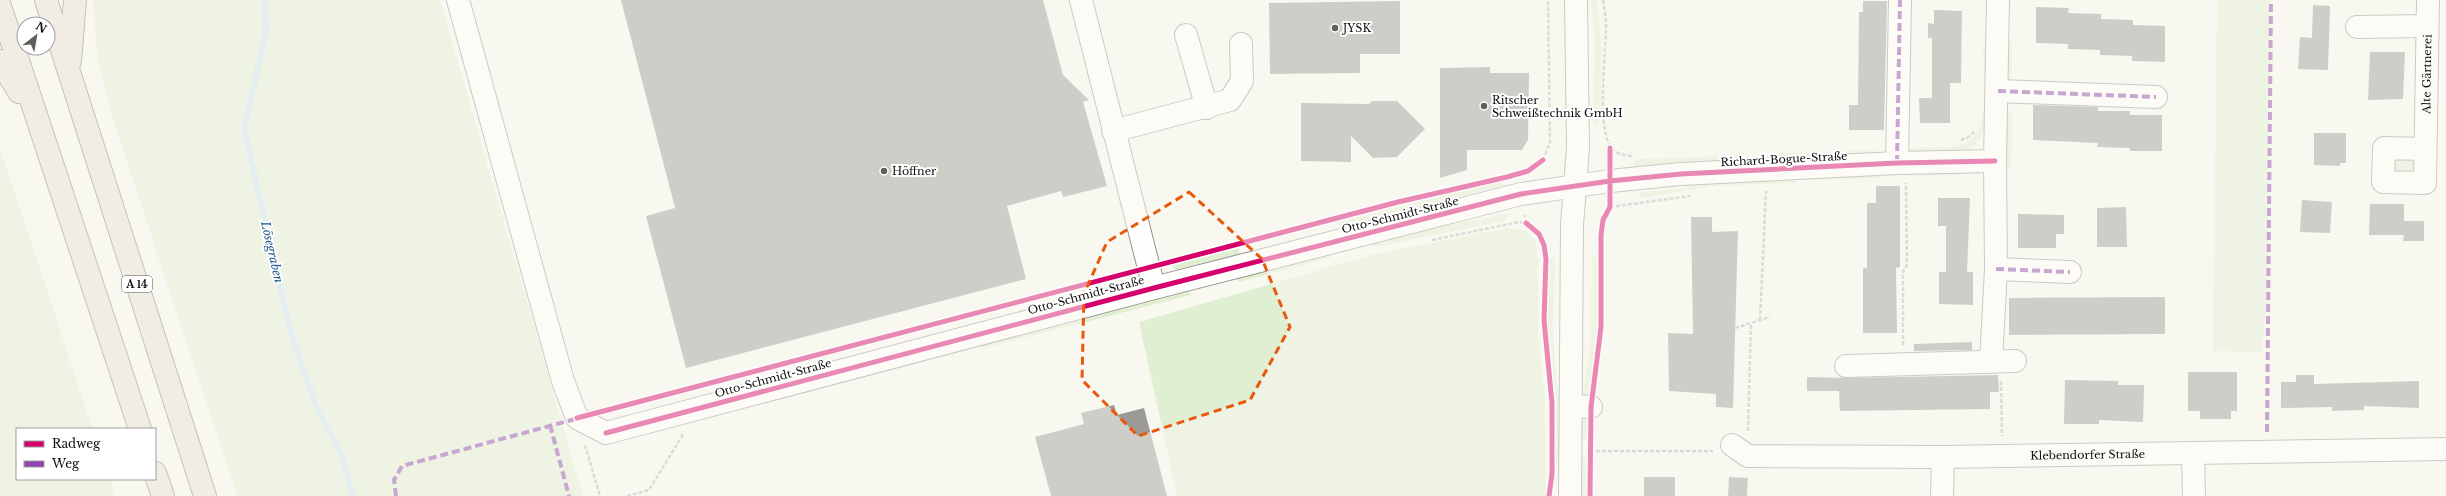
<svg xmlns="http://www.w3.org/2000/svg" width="2446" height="496" viewBox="0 0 2446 496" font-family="'Libre Baskerville',serif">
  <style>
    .green { fill: #e0eed2 }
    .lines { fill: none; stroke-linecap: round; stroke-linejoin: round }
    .stream { stroke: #c9e0f0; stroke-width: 6 }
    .building { fill: #9c9a96 }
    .minor-casing { stroke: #93928f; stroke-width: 24 }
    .highway-casing { stroke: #80807c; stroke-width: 24 }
    .path { stroke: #b7b7b5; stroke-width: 2.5; stroke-dasharray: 4 2; stroke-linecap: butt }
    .minor { stroke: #fefefd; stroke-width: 22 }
    .highway { stroke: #e7dfd6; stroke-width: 22 }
    .quiet { stroke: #8e44ad; stroke-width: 4; stroke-dasharray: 8 4; stroke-linecap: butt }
    .cycleway-casing { stroke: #fff; stroke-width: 8 }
    .cycleway { stroke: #d6006c; stroke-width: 5 }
    .marked { fill: none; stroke: #e8590c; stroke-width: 3; stroke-dasharray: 8 5; stroke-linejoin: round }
    .poi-dot { fill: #5f5f5c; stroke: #fff; stroke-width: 1.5 }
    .labels { text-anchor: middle; stroke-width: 4; stroke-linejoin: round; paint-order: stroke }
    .shield { fill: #fff; stroke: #555; stroke-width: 1 }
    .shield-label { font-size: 10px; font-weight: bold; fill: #0c0c0c }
    .poi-label { font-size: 11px; fill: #0c0c0c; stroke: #fff; text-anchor: start }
    .street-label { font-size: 11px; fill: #0c0c0c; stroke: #fff }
    .water-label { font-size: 12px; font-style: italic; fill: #215792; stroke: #fff }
  </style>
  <rect width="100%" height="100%" fill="#f9f8f0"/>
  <path class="green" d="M93,0H440L583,496H237L111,113L97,55Z
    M1591,0H1597L1602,49L1600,120L1593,125L1595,42Z
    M2217,0H2271L2267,298L2262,352L2213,351Z
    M2012,40L2011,85L2006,86L2007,45Z
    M1983,45L1989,46L1985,129C1983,135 1978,144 1972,147C1955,157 1928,153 1909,154L1908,148C1925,147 1947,149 1963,144C1993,135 1983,71 1983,45Z
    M2006,108L2012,112L2011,168L2005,171Z
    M0,149L93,429H17V479H110L115,496H0Z
    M1878,150L1868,154L1771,159L1768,154Z
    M1726,156V163L1633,167L1634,162L1639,159Z
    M2391,156L2416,158L2417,174L2390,173Z
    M1957,170L1967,173L1957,175L1907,176V172Z
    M1879,173L1880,178L1813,180L1814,175Z
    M1795,176V183L1714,186L1642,198L1637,192L1678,189L1696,184Z
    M1499,181L1505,185L1341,228L1336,223Z
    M1509,213L1505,221L1374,247L1373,240Z
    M1507,228L1525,230L1535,239L1538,259V334L1545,400L1546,496H1177L1139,322L1375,254Z
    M1239,248V254L1234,256L1177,271L1171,265Z
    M1592,253L1599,260L1596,351L1588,400L1582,399L1590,348Z
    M1329,254L1331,258L1238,282L1236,277Z
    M1555,256L1553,334L1559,404L1560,466H1553L1554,402L1547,333V261Z
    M1188,289L1191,295L981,349L984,343Z
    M1589,413L1586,440L1581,439L1582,414Z
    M1580,458H1586V496H1580Z"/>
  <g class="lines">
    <path class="stream" d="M265,0L266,33L244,129L291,333L317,409L342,456L353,496"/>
  </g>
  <path class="building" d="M621,0H1043L1063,75L1089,100L1083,102L1107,186L1063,197L1061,191L1007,206L1026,279L686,368L646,216L675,208Z
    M1400,1V54H1360V73L1270,74L1269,3Z
    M1863,1H1887L1884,130H1849V105H1858L1859,12H1863Z
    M2313,5L2330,6L2328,70L2298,69L2300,37L2312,38Z
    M2036,7L2069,8L2068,13L2101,14V19L2133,20V25L2165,26V62L2132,61V56L2100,55V50L2068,49V44L2036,43Z
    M1934,10L1962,11L1961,83H1950V123H1920L1919,98H1932V38H1928V23L1934,24Z
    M2370,52H2405L2403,99L2368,100Z
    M1490,67V73H1529L1528,140L1522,150H1467V170L1440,178V68Z
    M1372,101H1397L1425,129L1397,157L1373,158L1351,136V162L1301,161V103L1369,104Z
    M2033,105L2098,107V111H2130V115H2162V151H2130V148L2097,147L2098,143L2033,140Z
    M2314,133H2346V163H2340V166L2314,165Z
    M1876,186H1900V267L1896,268L1897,333H1863V268H1867V203H1876Z
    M1938,198H1970L1967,272H1973V305L1939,304V272H1946V226H1938Z
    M2302,200L2332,202L2330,233L2300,232Z
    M2370,204H2404V221H2424V241H2403L2404,235H2369Z
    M2126,207L2127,247H2097V208Z
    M2018,214L2064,215V234H2056V248H2018Z
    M1691,217H1712V232L1738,231L1733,408L1716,407V394L1669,391L1668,333L1693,334Z
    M2165,297V334L2009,335V298Z
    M1972,342V350L1914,351V344Z
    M2188,372H2237V411H2231V419H2200V411H2188Z
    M1998,375L1999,392H1990V409L1840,411L1839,391H1807V377L1846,378Z
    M2296,375H2314V384L2419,381V408L2364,406V410L2332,411V407L2281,408V382H2296Z
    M2065,380L2118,381V385H2144L2143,422L2099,420V424H2064Z
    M1114,405L1117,415L1144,408L1167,496H1051L1035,437L1084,424L1081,413Z
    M1644,477H1675V496H1644Z
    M1729,477L1748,478L1747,496H1728Z"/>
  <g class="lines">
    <g class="minor-casing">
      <g id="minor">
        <path d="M458,0L563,381L577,418L606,433L1154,288L1521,194L1610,181L1681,174L1897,163L1995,161"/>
        <path d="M1081,0L1154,288"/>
        <path d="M2357,27L2427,26"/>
        <path d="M1186,35L1207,108"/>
        <path d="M1998,91L2156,97"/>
        <path d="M1113,131L1230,100L1242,81L1241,44"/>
        <path id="s1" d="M2425,149L2384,148L2383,182L2425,183L2428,0"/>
        <path d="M1897,163L1900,0"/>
        <path d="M1996,269L2070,272"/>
        <path d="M1991,362L1996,269L1995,161L1998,0"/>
        <path d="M1846,366L2015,361"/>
        <path d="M1572,406L1591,407"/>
        <path id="s2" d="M1732,445L1748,456L1943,457L2446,449"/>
        <path d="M2193,454L2194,496"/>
        <path d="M1570,496L1572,225L1578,147L1576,0"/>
        <path d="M1942,496L1943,457"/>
      </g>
    </g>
    <g class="highway-casing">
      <path id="highway" d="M46,0L205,496
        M0,6L140,429
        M0,61L19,92
        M70,61L75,0
        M155,473L163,496"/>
    </g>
    <path class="path" d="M1603,0C1604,8 1606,16 1606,24C1606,52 1597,124 1610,146C1614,154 1626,156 1634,156
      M1961,140L1967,138L1975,131
      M1543,160L1550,142L1548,0
      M1610,207L1690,196
      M1432,240L1519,222L1526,223L1525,215
      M1760,320L1766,191
      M1735,328L1770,317
      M1903,345V272L1907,265L1906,183
      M2001,381L2002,436
      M1748,431L1751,323
      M585,445L600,496
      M1590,451H1713
      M627,496L649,490L684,433"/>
    <use href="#minor" class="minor"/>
    <use href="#highway" class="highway"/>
    <path class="quiet" d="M1998,91L2156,97
      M1897,163L1900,0
      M1996,269L2070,272
      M550,425L569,496
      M2267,432L2271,0
      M396,496L394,480L402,466L579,418"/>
    <g class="cycleway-casing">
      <path id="cycleway" d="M1526,223L1539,234L1544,245L1546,259L1544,320L1552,403V474L1549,496
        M577,418L1398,202L1507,177L1528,171L1543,160
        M606,433L1154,288L1521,194L1610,181L1681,174L1897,163L1995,161
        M1590,496L1591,407L1601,327V235L1603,220L1610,207V148"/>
    </g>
    <use href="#cycleway" class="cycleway"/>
  </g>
  <path d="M0 0H2446V496H0ZM1189,192L1262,259L1290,327L1250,400L1138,436L1082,380L1084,294L1107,242Z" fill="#f9f8f0" fill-opacity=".55" fill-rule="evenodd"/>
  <path class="marked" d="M1189,192L1262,259L1290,327L1250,400L1138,436L1082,380L1084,294L1107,242Z"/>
  <g class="poi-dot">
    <circle cx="1335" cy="28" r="4"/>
    <circle cx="1484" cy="106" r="4"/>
    <circle cx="884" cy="171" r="4"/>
  </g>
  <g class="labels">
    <rect class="shield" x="122" y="276" width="30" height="16" rx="3"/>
    <g class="shield-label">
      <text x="137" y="288">A 14</text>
    </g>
    <g class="poi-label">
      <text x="1343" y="32">JYSK</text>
      <text x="1492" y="104">Ritscher<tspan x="1492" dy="13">Schweißtechnik GmbH</tspan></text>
      <text x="892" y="175">Höffner</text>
    </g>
    <g class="street-label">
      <text dy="4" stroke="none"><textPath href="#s1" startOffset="226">Alte Gärtnerei</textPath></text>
      <text transform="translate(1784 159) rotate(-3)" y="4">Richard-Bogue-Straße</text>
      <text transform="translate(1400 215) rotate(-14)" y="4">Otto-Schmidt-Straße</text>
      <text transform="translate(1086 295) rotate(-15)" y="4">Otto-Schmidt-Straße</text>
      <text transform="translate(773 378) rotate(-15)" y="4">Otto-Schmidt-Straße</text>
      <text dy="4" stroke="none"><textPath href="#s2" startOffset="359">Klebendorfer Straße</textPath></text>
    </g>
    <g class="water-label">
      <text transform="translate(272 252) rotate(77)" y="4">Lösegraben</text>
    </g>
  </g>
  <rect x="16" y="428" width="140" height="52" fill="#ffffff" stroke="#9e9e9e"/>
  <rect x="24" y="441" width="20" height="6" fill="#d6006c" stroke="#9e9e9e"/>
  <text x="52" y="448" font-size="12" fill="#0c0c0c">Radweg</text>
  <rect x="24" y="461" width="20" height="6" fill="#8e44ad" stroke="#9e9e9e"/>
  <text x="52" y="468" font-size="12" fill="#0c0c0c">Weg</text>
  <g transform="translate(36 36) rotate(31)"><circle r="19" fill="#ffffff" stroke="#9e9e9e"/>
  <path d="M0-3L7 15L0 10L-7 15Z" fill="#5f5f5c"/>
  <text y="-6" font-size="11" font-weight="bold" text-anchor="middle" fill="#0c0c0c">N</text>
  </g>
</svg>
